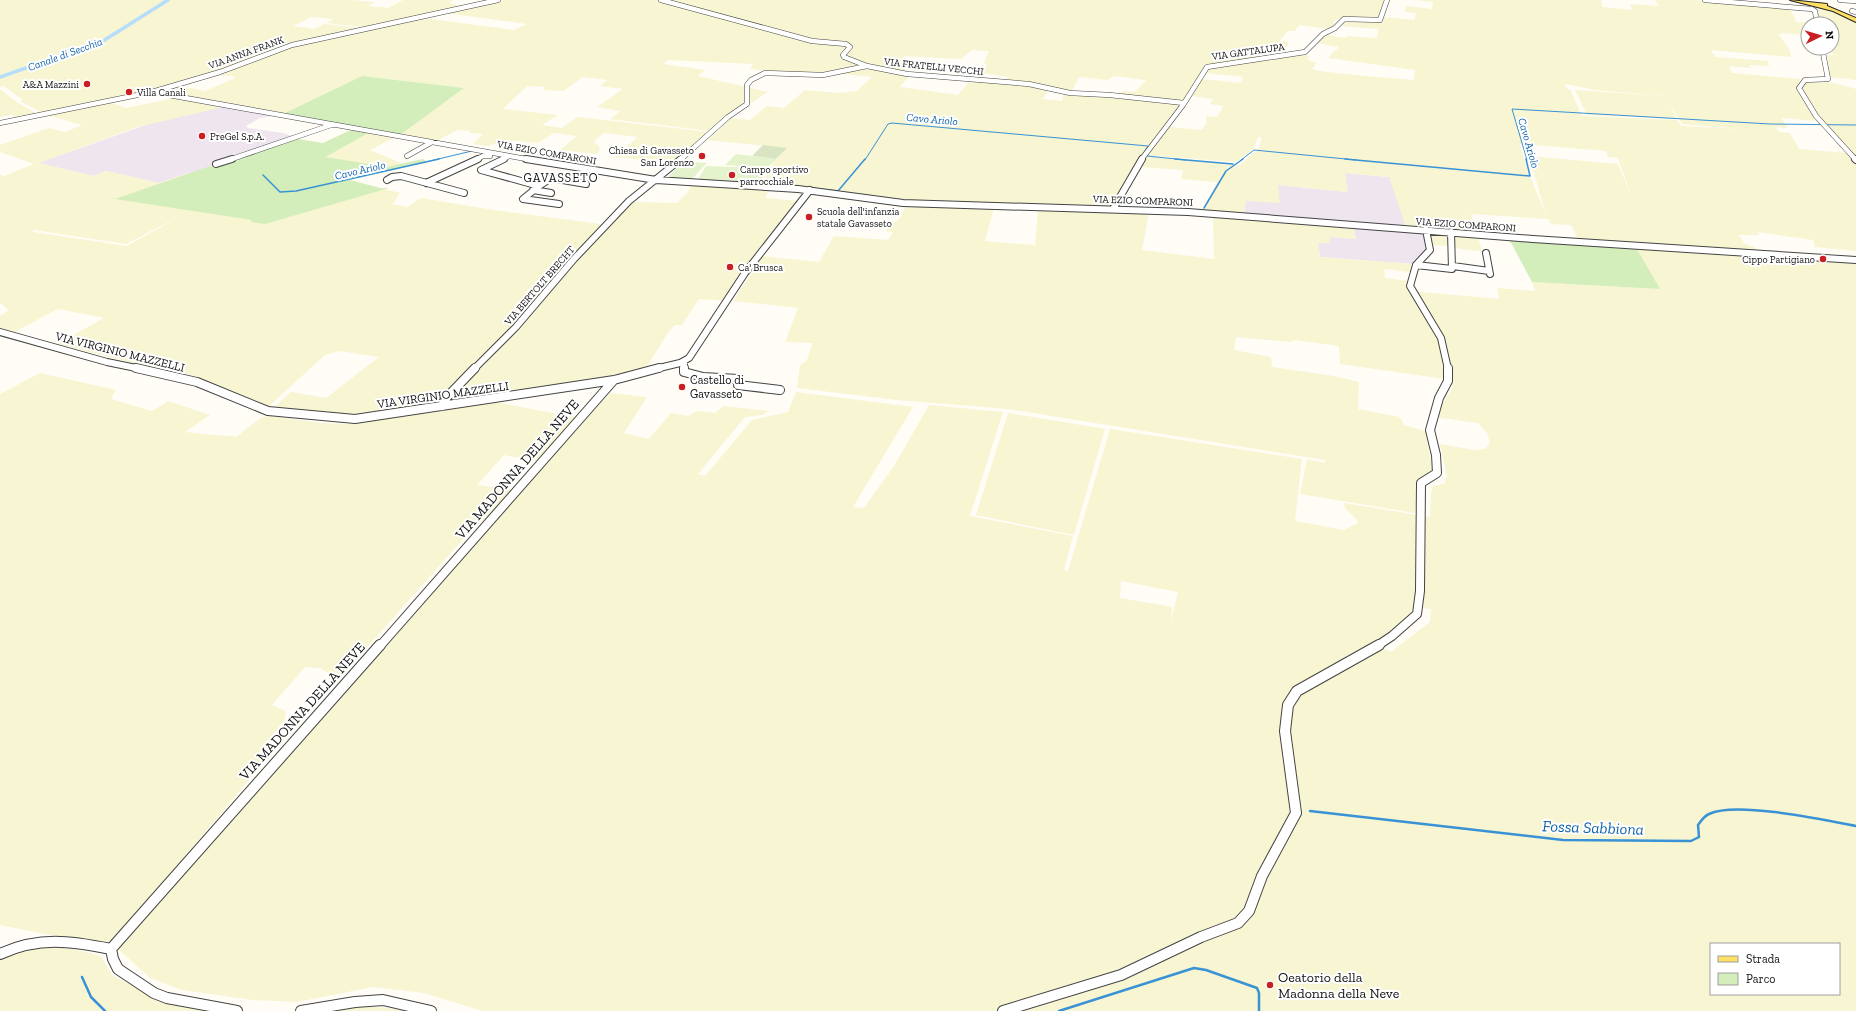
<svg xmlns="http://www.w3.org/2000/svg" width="1856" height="1011" viewBox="0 0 1856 1011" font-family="'Zilla Slab',serif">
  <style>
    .industrial { fill: #eee5ef }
    .farmland { fill: #f7f5d2; fill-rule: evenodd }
    .green { fill: #d3edbb }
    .cemetery { fill: #d8e4c2 }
    .pitch { fill: #e5f3cd }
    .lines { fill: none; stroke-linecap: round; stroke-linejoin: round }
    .stream-far2 { stroke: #3992d5; stroke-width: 1 }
    .stream-far1 { stroke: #3992d5; stroke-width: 1.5 }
    .stream { stroke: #3992d5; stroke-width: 2.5 }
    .canal { stroke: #b6defa; stroke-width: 3.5 }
    .minor-far3-casing { stroke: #444; stroke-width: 5.5 }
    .minor-far2-casing { stroke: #444; stroke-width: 8 }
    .minor-far1-casing { stroke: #444; stroke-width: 10 }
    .minor-casing { stroke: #444; stroke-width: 12 }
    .major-casing { stroke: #222; stroke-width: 2 }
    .minor-far3 { stroke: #fff; stroke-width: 4.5 }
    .minor-far2 { stroke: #fff; stroke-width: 6 }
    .minor-far1 { stroke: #fff; stroke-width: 8 }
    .minor { stroke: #fff; stroke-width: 10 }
    .major { fill: #ffde65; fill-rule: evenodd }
    .poi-dot { fill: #ca1f22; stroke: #fff; stroke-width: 1.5 }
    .labels { text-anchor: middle; stroke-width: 4; stroke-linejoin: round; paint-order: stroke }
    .far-street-label { font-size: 10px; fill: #111; stroke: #fff }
    .far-poi-label { font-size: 10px; fill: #111; stroke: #fff; text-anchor: start }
    .far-water-label { font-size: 11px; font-style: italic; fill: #1164ac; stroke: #fff }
    .far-quarter-label { font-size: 12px; letter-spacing: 1px; fill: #111; stroke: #fff }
    .street-label { font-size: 12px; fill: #111; stroke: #fff }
    .poi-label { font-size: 12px; fill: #111; stroke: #fff; text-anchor: start }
    .near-street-label { font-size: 14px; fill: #111; stroke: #fff }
    .near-poi-label { font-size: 14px; fill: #111; stroke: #fff; text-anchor: start }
    .near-water-label { font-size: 16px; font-style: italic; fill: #1164ac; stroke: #fff }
  </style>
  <rect width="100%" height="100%" fill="#fffdf5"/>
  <path class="industrial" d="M230,105L283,114L260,118L246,126L248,128L283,133L292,136L293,138L209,179L188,173L159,183L106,171L93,176L38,163L154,122Z
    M1345,173L1390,177L1406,227L1427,229L1428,250L1413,264L1320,257L1318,243L1330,237L1356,239L1353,226L1244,218L1245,201L1278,185L1347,192Z"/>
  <path class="farmland" d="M0,0H350L375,2L368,6L388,8L403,0H454L448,3L462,6L364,27L326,23L334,19L311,17L293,26L314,29L324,24L360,28L298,42L180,84L43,113L20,101L23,100L3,86L0,87V78L72,54L69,53L0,76Z
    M505,0H1384L1378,18L1342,17L1334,21V26L1328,29L1299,25L1295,31H1288L1279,41L1288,42V46L1280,49L1263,48L1250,52L1261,58L1205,65L1169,127L1202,130L1207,123L1206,116L1217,117L1224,106L1210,104L1213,99L1192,96L1202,79L1241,83L1243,77L1206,73L1209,67L1297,54L1309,56L1308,60L1316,63L1312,69L1319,71L1354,75L1414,80L1415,70L1328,58L1339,47L1317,43L1326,35L1346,38L1347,36L1377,38L1378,29L1342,26L1345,22L1343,21L1383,22L1384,17L1414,20L1416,13L1405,12L1406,6L1432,9L1433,2L1415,0H1601L1602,7L1633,10L1630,4L1659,6L1655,0H1693L1789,7L1797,22L1818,23L1816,10L1835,11L1856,21V80L1830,77L1827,55H1837L1828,52L1826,48H1832V24H1808V35L1781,33L1779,35L1789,49L1792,57L1711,50L1715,57L1768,61L1769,66L1749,65L1751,68L1729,66L1732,73L1801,79L1797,86L1798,90L1804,91L1803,87L1805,82L1808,81L1834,83L1856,89V161L1818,121L1781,118L1788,128L1775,127L1779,132L1790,133L1799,149L1846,153L1856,164V251L1815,247L1813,240L1758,232L1759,235H1739L1745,244L1754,247L1758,252L1579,241L1571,225L1551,224L1548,219L1471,214L1482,251L1460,249L1452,246L1431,245L1427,229L1406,227L1389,177L1345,173L1348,192L1278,185L1280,203L1246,201L1244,216L1202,212L1217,182L1181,179L1183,170L1141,167L1147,156L1240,165L1258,149L1262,138L1258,137L1254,148L1236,162L1143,155L1112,209L994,208L985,241L1035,245L1038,211L1149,213L1142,250L1214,259L1213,215L1353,226L1356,239L1330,237V243H1318L1320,257L1413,264L1410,272L1384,269L1385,278L1408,281L1410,291L1499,299L1497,288L1535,291L1532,282L1659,289L1635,247L1856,262V1011H482L424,993L373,987L297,1002L253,1000L182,990L150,978L118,949L584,419L611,393L647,397L624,433L649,439L671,413L688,416L697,411L715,413L724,406L769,411L762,415L745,417L698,474L705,476L752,420L788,412L796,392L913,407L853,507L864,508L894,466L929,405L1003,412L970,516L1073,536L1064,570L1068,571L1110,429L1302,459L1295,521L1344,530L1358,523L1357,520L1345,508L1344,503L1430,517L1431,493L1433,486L1444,484L1447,476L1440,444L1474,450L1485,449L1490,443L1487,433L1478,423L1434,417L1452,389V380L1340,364L1339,346L1295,340L1290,342L1236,337L1234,350L1271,357L1272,367L1334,376L1359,382L1358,409L1400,417L1404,425L1428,432L1426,438L1433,470L1422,480L1415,513L1300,494L1307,459L1325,463V460L1008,409L897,400L797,388L800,366L807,360L813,343L785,342L798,308L733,301L763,256L819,262L834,236L888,240L893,232L885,231L900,218L908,202L813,188L772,186L765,198L799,201L727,301L699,299L682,325H675L669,331L644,371L612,378L458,399L357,416L273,408L291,392L326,398L379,357L339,351L325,355L269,406L239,396L193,375L145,366L57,344L104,318L58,309L14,332L0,328V316L9,310L0,303V175L4,176L34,164L0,152V145L49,128L65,132L82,125L47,115L109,102L126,108L175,98L223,107L134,128L39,163L93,176L106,171L159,183L188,173L209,179L307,142L327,144L356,128L400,135L464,88L362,76L283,114L159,92L181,86L205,91L235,78L233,76L216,75L290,47L423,18L514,30L527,24L445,13ZM972,50L989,51L984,63L987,65L981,73L1008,77L1007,80L1071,93L1079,77L1108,80L1113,76L1146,80L1135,92L1123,91L1120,96L1064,94L1062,101L1043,99L1049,89L1018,84L971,80L958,95L900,87L909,76L901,72L911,66V63L900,61L905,56L961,59ZM668,60L753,64L750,69L769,71L822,75L833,73L872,77L857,91L838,93L805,90L784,108L767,106L750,120L731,118L708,140L786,148L769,169L760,189L691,186L687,193L677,203L633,202L591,244L558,284H549L601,224L500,211L421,198L407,207L393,204L400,193L349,180L406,165L370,150L400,135L438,140L457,130L469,131L470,133L483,134L473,144L487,146L508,140L538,143L554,133L577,136L560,150L597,154L600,150L599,146L594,143L597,138L605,133L638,137L615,157L674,163L709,132L577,117L562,128L542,125L558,115L503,109L527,86L545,87L544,90L563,91L583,77L607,80L600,86L623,89L597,107L620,111L610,119L711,131L745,103H751L768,92L698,76L705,70L663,64ZM1566,84L1595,90L1665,96L1575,90L1587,115L1677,119L1669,102L1682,124L1741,129L1681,126L1677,120L1583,116L1580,112L1571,91L1565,86ZM1520,144L1606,151L1608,157L1618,158L1632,198L1618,164L1529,156L1546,215L1527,169ZM184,214L127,246L33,232L34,230L126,244ZM1121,581L1178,592L1171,621L1172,607L1120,598ZM1421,608L1431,609L1430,622L1391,652L1381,647ZM1711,944H1839V994H1711Z
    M0,89L18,103L38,114L16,118L11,115L0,117Z
    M40,373L116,390L111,399L152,411L168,401L210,415L185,432L236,437L262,417L271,416L321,423L351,424L490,401L578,418L536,461L504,455L477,485L513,490L494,512L472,529L339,679L320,668L305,667L272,705L286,711L285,719L259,753L267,758L112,943L44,934L0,925V394Z
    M1008,413L1105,429L1074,535L976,515Z
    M43,946L73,949L101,956L112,975L168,1003L214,1011H0V960L13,952Z
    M358,1006L390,1008L404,1011H336Z"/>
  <path class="green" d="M362,76L464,88L400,135L283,114Z
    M355,128L372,131L325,157L387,167L423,159L427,162L350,180L380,188H389L265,224L251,222L252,220L115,199L291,138L323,143Z
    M1508,237L1634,244L1660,289L1532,282Z"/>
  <path class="cemetery" d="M763,145L787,148L776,159L752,156Z"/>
  <path class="pitch" d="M736,154L777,159L767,168L759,184L697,181L706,166L762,168L725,165Z
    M684,161L707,163L690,181L667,178Z"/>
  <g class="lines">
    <path class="stream-far2" d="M1147,156L1186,160
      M434,160L472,151
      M865,160L888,124L892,123L1148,146L1142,155
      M1241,160L1254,150L1356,160
      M1527,160L1512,109L1770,124L1856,125"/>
    <path class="stream-far1" d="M1175,159L1233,164
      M1345,159L1530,176L1526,159
      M263,175L280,192L296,191L439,159
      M811,188L838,191L865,159
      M1204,208L1226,171L1243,159"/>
    <path class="stream" d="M1310,811L1563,840L1691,841L1699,837L1698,825C1701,821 1704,816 1709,814C1736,801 1825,820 1856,826
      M82,977L91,997L105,1011
      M1059,1011L1194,968L1206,970L1257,988L1259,993V1011"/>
    <path class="canal" d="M0,77L103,41L168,0"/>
    <g class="minor-far3-casing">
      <path id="minor-far3" d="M661,0L812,41L846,44L850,47L843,55L844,57L867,66L907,74L1029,84L1070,93L1110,95L1184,103
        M1705,0L1812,9L1815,11L1817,24
        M1840,0L1856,1
        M1852,11L1856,12
        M1822,48L1828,79L1805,80L1799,88L1816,116L1856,160
        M152,92L532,160
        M0,123L152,92L220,72L292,45L498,0
        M407,156L432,142
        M229,160L331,125
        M475,160L483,156H490
        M502,160L509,156
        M680,160L728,117L747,104V85L751,80L765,73L823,75L867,66
        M1141,160L1183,105L1207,67L1305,52L1323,34L1335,28L1344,19L1380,20L1387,0"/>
    </g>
    <g class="minor-far2-casing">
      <path id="minor-far2" d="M504,159L481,170L539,186L551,178L586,184
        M526,159L656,180L798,189L903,203L1188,212L1533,239L1856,260
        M1855,159L1856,160
        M216,164L232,159
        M387,180L392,177L401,176L464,193
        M426,183L478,159
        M539,186L523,199L559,204
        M533,190L551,193
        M1113,209L1142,159
        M1426,230L1430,250L1416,265L1410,286L1441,338L1448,369
        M1486,253L1490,274
        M1416,265L1452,269L1451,232
        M1453,266L1489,271
        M0,332L107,362L141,369
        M684,362V369
        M474,369L516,327L574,259L629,201L681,159
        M655,369L680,363L689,358L745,273L810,190"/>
    </g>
    <g class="minor-far1-casing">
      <path id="minor-far1" d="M136,368L197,382L268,411L355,419L614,380L659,368
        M684,368V372L703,377L738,379V385L780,390
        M442,406L447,397L475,368
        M380,646L614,380
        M1377,646L1392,636L1417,614L1420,591L1421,483L1437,473L1436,455L1430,430L1439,398L1448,381V368"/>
    </g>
    <g class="minor-casing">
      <path id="minor" d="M111,949L380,645
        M111,949L113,959L118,969L154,993L167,998L237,1011
        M0,954C39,936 71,941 111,949
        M301,1011L355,1002L383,1000L431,1011
        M1003,1011L1121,975L1201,937L1238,923L1249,911L1262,876L1296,813L1285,731L1288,705L1297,691L1379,645"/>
    </g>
    <g class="major-casing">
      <path id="major" d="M1790,0L1827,4V6L1856,18V22L1833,11Z"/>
    </g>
    <use href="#minor-far3" class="minor-far3"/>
    <use href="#minor-far2" class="minor-far2"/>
    <use href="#minor-far1" class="minor-far1"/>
    <use href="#minor" class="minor"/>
    <use href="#major" class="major"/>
  </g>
  <g class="poi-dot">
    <circle cx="87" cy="84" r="4"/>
    <circle cx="129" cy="92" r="4"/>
    <circle cx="202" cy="136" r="4"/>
    <circle cx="702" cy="156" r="4"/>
    <circle cx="732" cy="175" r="4"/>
    <circle cx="809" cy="217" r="4"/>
    <circle cx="1823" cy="259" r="4"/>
    <circle cx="730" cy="267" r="4"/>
    <circle cx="682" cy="387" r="4"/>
    <circle cx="1270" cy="985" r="4"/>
  </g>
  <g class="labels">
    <g class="far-street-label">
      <text transform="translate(1248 51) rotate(-8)" y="4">VIA GATTALUPA</text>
      <text transform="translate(246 52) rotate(-20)" y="4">VIA ANNA FRANK</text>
      <text transform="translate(934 66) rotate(6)" y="4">VIA FRATELLI VECCHI</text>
      <text transform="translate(547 152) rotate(10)" y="4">VIA EZIO COMPARONI</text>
      <text transform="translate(1143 200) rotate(2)" y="4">VIA EZIO COMPARONI</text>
      <text transform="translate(1466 224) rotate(4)" y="4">VIA EZIO COMPARONI</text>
      <text transform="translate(539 285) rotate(-49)" y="4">VIA BERTOLT BRECHT</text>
    </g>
    <g class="far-poi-label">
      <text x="79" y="88" text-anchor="end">A&amp;A Mazzini</text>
      <text x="137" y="96">Villa Canali</text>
      <text x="210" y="140">PreGel S.p.A.</text>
      <text x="694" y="154" text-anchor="end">Chiesa di Gavasseto<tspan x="694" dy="12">San Lorenzo</tspan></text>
      <text x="740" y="173">Campo sportivo<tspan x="740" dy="12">parrocchiale</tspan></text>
      <text x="817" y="215">Scuola dell'infanzia<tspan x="817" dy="12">statale Gavasseto</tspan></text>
      <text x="1815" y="263" text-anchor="end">Cippo Partigiano</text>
      <text x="738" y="271">Ca' Brusca</text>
    </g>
    <g class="far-water-label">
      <text transform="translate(65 54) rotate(-20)" y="4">Canale di Secchia</text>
      <text transform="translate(932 119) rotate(5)" y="4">Cavo Ariolo</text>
      <text transform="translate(1529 143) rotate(74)" y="4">Cavo Ariolo</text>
      <text transform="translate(360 170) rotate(-13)" y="4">Cavo Ariolo</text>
    </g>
    <g class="far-quarter-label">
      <text x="561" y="182">GAVASSETO</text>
    </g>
    <g class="street-label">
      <text transform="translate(120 352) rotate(14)" y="4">VIA VIRGINIO MAZZELLI</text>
      <text transform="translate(443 395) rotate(-8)" y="4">VIA VIRGINIO MAZZELLI</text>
    </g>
    <g class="poi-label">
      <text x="690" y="384">Castello di<tspan x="690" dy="14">Gavasseto</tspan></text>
    </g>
    <g class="near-street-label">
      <text transform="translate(517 469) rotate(-49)" y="5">VIA MADONNA DELLA NEVE</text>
      <text transform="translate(302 711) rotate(-48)" y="5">VIA MADONNA DELLA NEVE</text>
    </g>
    <g class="near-poi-label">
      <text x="1278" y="982">Oeatorio della<tspan x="1278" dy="16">Madonna della Neve</tspan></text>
    </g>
    <g class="near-water-label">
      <text transform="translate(1593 827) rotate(2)" y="6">Fossa Sabbiona</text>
    </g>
  </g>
  <rect x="1710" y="943" width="130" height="52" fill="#ffffff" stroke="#a0a0a0"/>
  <rect x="1718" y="956" width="20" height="6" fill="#ffde65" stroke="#a0a0a0"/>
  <text x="1746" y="963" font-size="12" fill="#111111">Strada</text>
  <rect x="1718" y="973" width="20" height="12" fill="#d3edbb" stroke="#a0a0a0"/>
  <text x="1746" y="983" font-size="12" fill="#111111">Parco</text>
  <g transform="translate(1820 36) rotate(85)"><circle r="19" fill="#ffffff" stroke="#a0a0a0"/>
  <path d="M0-3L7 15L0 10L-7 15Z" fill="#ca1f22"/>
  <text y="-6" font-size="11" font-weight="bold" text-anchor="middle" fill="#111111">N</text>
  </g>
</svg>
